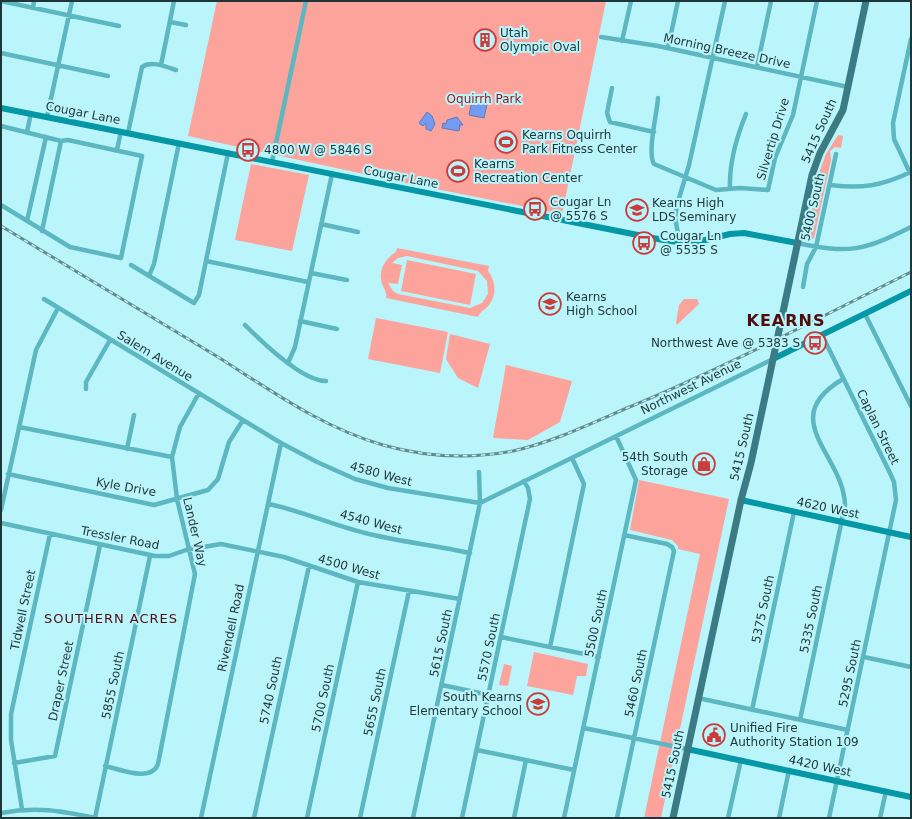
<svg xmlns="http://www.w3.org/2000/svg" width="912" height="819" viewBox="0 0 912 819" font-family="'DejaVu Sans',sans-serif">
  <style>
    .green { fill: #fca39b; fill-rule: evenodd }
    .water { fill: #759af1; stroke: #5b7cba }
    .lines { fill: none; stroke-linecap: round; stroke-linejoin: round }
    .street { stroke: #5cb7c1; stroke-width: 4.5 }
    .secondary { stroke: #0498a6; stroke-width: 6 }
    .primary { stroke: #3b7b83; stroke-width: 7 }
    .rail-casing { stroke: #638a8f; stroke-width: 3 }
    .rail { stroke: #baf5fc; stroke-width: 1.5; stroke-dasharray: 4.5; stroke-linecap: butt }
    .labels { text-anchor: middle; stroke-width: 4; stroke-linejoin: round; paint-order: stroke }
    .poi-label { font-size: 12px; fill: #1e3639; stroke: #baf5fc; text-anchor: start }
    .street-label { font-size: 12px; fill: #1e3639; stroke: #baf5fc }
    .park-label { font-size: 12px; fill: #98151b; stroke: #baf5fc }
    .neighbourhood-label { font-size: 13px; letter-spacing: 1px; fill: #510c0d; stroke: #baf5fc }
    .district-label { font-size: 16px; font-weight: bold; letter-spacing: 1px; fill: #510c0d; stroke: #baf5fc }
  </style>
  <rect width="100%" height="100%" fill="#baf5fc"/>
  <path class="green" d="M217,1H606L562,214L401,182L188,136Z
    M838,135L843,136L841,148L835,147L830,151L831,160L814,238L811,240L807,239L806,236L817,189L819,173L826,154Z
    M251,164L309,175L292,251L235,240Z
    M397,248L489,266L488,271C496,281 497,295 489,305C485,310 480,311 478,317L386,298C387,293 385,291 383,286C377,273 384,259 396,252ZM407,256L478,271L487,281L488,294L482,303L470,308L398,294L393,291L388,283L398,284L402,265L392,263L398,258Z
    M407,260L476,274L470,305L401,291Z
    M684,299H697L699,304L677,325L676,323L679,305Z
    M376,318L448,332L440,373L368,359Z
    M450,334L490,344L478,388L458,378L446,359Z
    M506,365L572,381L560,422L528,440L493,438Z
    M639,480L729,499L661,818H644L700,554L678,549V546L672,540L630,530Z
    M534,652L588,664L586,676H577L573,695L527,686Z
    M504,664L512,666L508,686L499,685Z"/>
  <path class="water" d="M472,101L487,104L484,118L469,115Z
    M427,112L432,116L435,124L431,131L426,129V123L423,126L419,123Z
    M457,117L463,125H459L460,126L459,131L442,128L443,123L446,124L447,120Z"/>
  <g class="lines">
    <path class="street" d="M1,1L119,26
      M33,8L34,1
      M170,22L186,25
      M601,37L658,46L848,87
      M622,41L631,1
      M668,48L678,1
      M1,53L108,76
      M161,65L174,1
      M757,67L771,1
      M612,88L607,113L610,122L654,132
      M658,98C657,114 647,152 654,164L716,190L740,188L768,190L775,158L793,115L817,1
      M47,117L72,1
      M1,126L61,141L68,140L142,156L121,258L70,247L1,205
      M27,132L31,113
      M128,133L142,67C151,60 167,67 176,70
      M117,150L121,131
      M272,162L306,1
      M910,173L894,139L893,123L911,39
      M830,185C862,189 881,186 911,172
      M730,189C729,165 737,136 746,114
      M27,221L46,137
      M321,224L358,232
      M42,231L61,141
      M680,243L675,218L677,205L689,165L725,1
      M797,243C850,254 863,251 911,227
      M206,261L308,282
      M131,265L194,303L199,295L228,153
      M311,273L347,280
      M149,276L154,264L179,143
      M803,287L807,264L816,247L836,154
      M44,299L281,443L317,462L355,479L388,488L480,503L773,359
      M865,314L911,406
      M300,321L337,329
      M245,325C261,341 302,381 326,381
      M822,335L890,473L894,482L896,500L829,818
      M288,363L295,347L332,174
      M86,389V382L110,340
      M19,427L172,457
      M127,449L134,415
      M8,474L154,505L208,490L218,479L229,442L243,420
      M269,504C302,511 332,525 365,533C400,542 435,545 470,553
      M1,510L36,350L58,308
      M1,523L155,556H169L186,550L221,544L284,557L358,582L460,599
      M501,637L599,657
      M550,647L584,484L572,458
      M864,657L911,667
      M442,685L489,695
      M698,698L848,730
      M752,710L794,512
      M800,720L845,505C844,455 775,419 843,379
      M584,728L687,749
      M477,750L574,770
      M14,763L55,756L100,545
      M105,766C120,769 151,783 158,764L195,574L177,499L172,457L180,427L199,393
      M22,809L11,740V714L50,534
      M1,813C37,806 61,811 96,818
      M95,818L150,556
      M201,818L281,443
      M254,818L309,566
      M307,818L358,582
      M360,818L409,591
      M413,818L480,503L479,472
      M462,818L530,499L528,488L524,481
      M514,818L526,760
      M564,818L636,480L616,436
      M617,818L674,551L672,547L667,544L624,535
      M728,818L741,760
      M779,818L789,770
      M880,818L886,791"/>
    <path class="secondary" d="M1,108L668,241L693,243L730,234L744,233L797,243
      M773,359L911,291
      M741,500L911,537
      M687,749L911,797"/>
    <path class="primary" d="M673,818L741,500L751,463L812,175L820,153L843,110L866,1"/>
    <g class="rail-casing">
      <path id="rail" d="M1,226C73,270 146,313 218,357C270,390 323,428 383,445C425,457 471,459 513,451C553,442 590,424 627,408C724,368 817,319 911,272"/>
    </g>
    <use href="#rail" class="rail"/>
  </g>
  <defs>
    <g id="building-ring" transform="scale(1.15)"><circle r="9.5" fill="#baf5fc" stroke="#ca3b39" stroke-width="1.5"/><path d="M-4-6H4V6H1V3H-1V6H-4ZM-2.5-4.3h1.7v1.8h-1.7ZM.8-4.3h1.7v1.8H.8ZM-2.5-1h1.7V.8h-1.7ZM.8-1h1.7V.8H.8Z" fill="#ca3b39"/></g>
    <g id="stadium-ring" transform="scale(1.15)"><circle r="9.5" fill="#baf5fc" stroke="#ca3b39" stroke-width="1.5"/><path d="M0-5a6.5 5 0 1 0 0 10a6.5 5 0 1 0 0-10ZM-3.5-1.8h7v3.6h-7Z" fill="#ca3b39"/></g>
    <g id="bus-ring" transform="scale(1.15)"><circle r="9.5" fill="#baf5fc" stroke="#ca3b39" stroke-width="1.5"/><path d="M-5-6H5V4H4V6H2V4H-2V6H-4V4H-5ZM-3.5-4V0h7V-4ZM-3.5 1.2v1.5H-2V1.2ZM2 1.2v1.5H3.5V1.2Z" fill="#ca3b39"/></g>
    <g id="school-ring" transform="scale(1.15)"><circle r="9.5" fill="#baf5fc" stroke="#ca3b39" stroke-width="1.5"/><path d="M0-5L7-2L0 1L-7-2ZM-4 1L0 2.5L4 1V4Q0 6-4 4Z" fill="#ca3b39"/></g>
    <g id="shop-ring" transform="scale(1.15)"><circle r="9.5" fill="#baf5fc" stroke="#ca3b39" stroke-width="1.5"/><path d="M-5-2.5h2.3a2.7 3.5 0 0 1 5.4 0H5L5.5 6h-11ZM-1.5-2.5h3a1.5 2.3 0 0 0-3 0Z" fill="#ca3b39"/></g>
    <g id="civic-ring" transform="scale(1.15)"><circle r="9.5" fill="#baf5fc" stroke="#ca3b39" stroke-width="1.5"/><path d="M-.6-6.5H3V-4.5H.6V-3L4-1V1h2V6H-6V1h2V-1L-.6-3ZM-1.2 2.5V6h2.4V2.5Z" fill="#ca3b39"/></g>
  </defs>
  <g fill-rule="evenodd">
    <use href="#building-ring" x="485" y="40"/>
    <use href="#stadium-ring" x="506" y="142"/>
    <use href="#bus-ring" x="248" y="150"/>
    <use href="#stadium-ring" x="458" y="171"/>
    <use href="#bus-ring" x="535" y="209"/>
    <use href="#school-ring" x="637" y="210"/>
    <use href="#bus-ring" x="644" y="243"/>
    <use href="#school-ring" x="550" y="304"/>
    <use href="#bus-ring" x="815" y="343"/>
    <use href="#shop-ring" x="704" y="464"/>
    <use href="#school-ring" x="538" y="704"/>
    <use href="#civic-ring" x="714" y="735"/>
  </g>
  <g class="labels">
    <g class="poi-label">
      <text x="500" y="37">Utah<tspan x="500" dy="14">Olympic Oval</tspan></text>
      <text x="522" y="139">Kearns Oquirrh<tspan x="522" dy="14">Park Fitness Center</tspan></text>
      <text x="264" y="154">4800 W @ 5846 S</text>
      <text x="474" y="168">Kearns<tspan x="474" dy="14">Recreation Center</tspan></text>
      <text x="550" y="206">Cougar Ln<tspan x="550" dy="14">@ 5576 S</tspan></text>
      <text x="652" y="207">Kearns High<tspan x="652" dy="14">LDS Seminary</tspan></text>
      <text x="660" y="240">Cougar Ln<tspan x="660" dy="14">@ 5535 S</tspan></text>
      <text x="566" y="301">Kearns<tspan x="566" dy="14">High School</tspan></text>
      <text x="800" y="347" text-anchor="end">Northwest Ave @ 5383 S</text>
      <text x="688" y="461" text-anchor="end">54th South<tspan x="688" dy="14">Storage</tspan></text>
      <text x="522" y="701" text-anchor="end">South Kearns<tspan x="522" dy="14">Elementary School</tspan></text>
      <text x="730" y="732">Unified Fire<tspan x="730" dy="14">Authority Station 109</tspan></text>
    </g>
    <g class="street-label">
      <text transform="translate(727 51) rotate(12)" y="4">Morning Breeze Drive</text>
      <text transform="translate(83 113) rotate(11)" y="4">Cougar Lane</text>
      <text transform="translate(819 131) rotate(-66)" y="4">5415 South</text>
      <text transform="translate(773 139) rotate(-73)" y="4">Silvertip Drive</text>
      <text transform="translate(401 177) rotate(11)" y="4">Cougar Lane</text>
      <text transform="translate(813 207) rotate(-77)" y="4">5400 South</text>
      <text transform="translate(155 356) rotate(31)" y="4">Salem Avenue</text>
      <text transform="translate(691 387) rotate(-26)" y="4">Northwest Avenue</text>
      <text transform="translate(878 427) rotate(64)" y="4">Caplan Street</text>
      <text transform="translate(742 447) rotate(-77)" y="4">5415 South</text>
      <text transform="translate(381 474) rotate(15)" y="4">4580 West</text>
      <text transform="translate(126 487) rotate(10)" y="4">Kyle Drive</text>
      <text transform="translate(828 508) rotate(12)" y="4">4620 West</text>
      <text transform="translate(371 522) rotate(15)" y="4">4540 West</text>
      <text transform="translate(195 532) rotate(77)" y="4">Lander Way</text>
      <text transform="translate(120 538) rotate(11)" y="4">Tressler Road</text>
      <text transform="translate(349 567) rotate(16)" y="4">4500 West</text>
      <text transform="translate(763 609) rotate(-78)" y="4">5375 South</text>
      <text transform="translate(23 610) rotate(-78)" y="4">Tidwell Street</text>
      <text transform="translate(811 619) rotate(-78)" y="4">5335 South</text>
      <text transform="translate(596 623) rotate(-78)" y="4">5500 South</text>
      <text transform="translate(231 628) rotate(-78)" y="4">Rivendell Road</text>
      <text transform="translate(441 643) rotate(-78)" y="4">5615 South</text>
      <text transform="translate(489 647) rotate(-78)" y="4">5570 South</text>
      <text transform="translate(850 673) rotate(-78)" y="4">5295 South</text>
      <text transform="translate(61 681) rotate(-78)" y="4">Draper Street</text>
      <text transform="translate(636 683) rotate(-78)" y="4">5460 South</text>
      <text transform="translate(113 685) rotate(-78)" y="4">5855 South</text>
      <text transform="translate(271 690) rotate(-78)" y="4">5740 South</text>
      <text transform="translate(323 698) rotate(-78)" y="4">5700 South</text>
      <text transform="translate(375 702) rotate(-78)" y="4">5655 South</text>
      <text transform="translate(673 764) rotate(-78)" y="4">5415 South</text>
      <text transform="translate(820 766) rotate(12)" y="4">4420 West</text>
    </g>
    <g class="park-label">
      <text x="484" y="103">Oquirrh Park</text>
    </g>
    <g class="neighbourhood-label">
      <text x="111" y="623">SOUTHERN ACRES</text>
    </g>
    <g class="district-label">
      <text x="786" y="326">KEARNS</text>
    </g>
  </g>
  <rect width="912" height="819" fill="none" stroke="#1e3639" stroke-width="4"/>
</svg>
